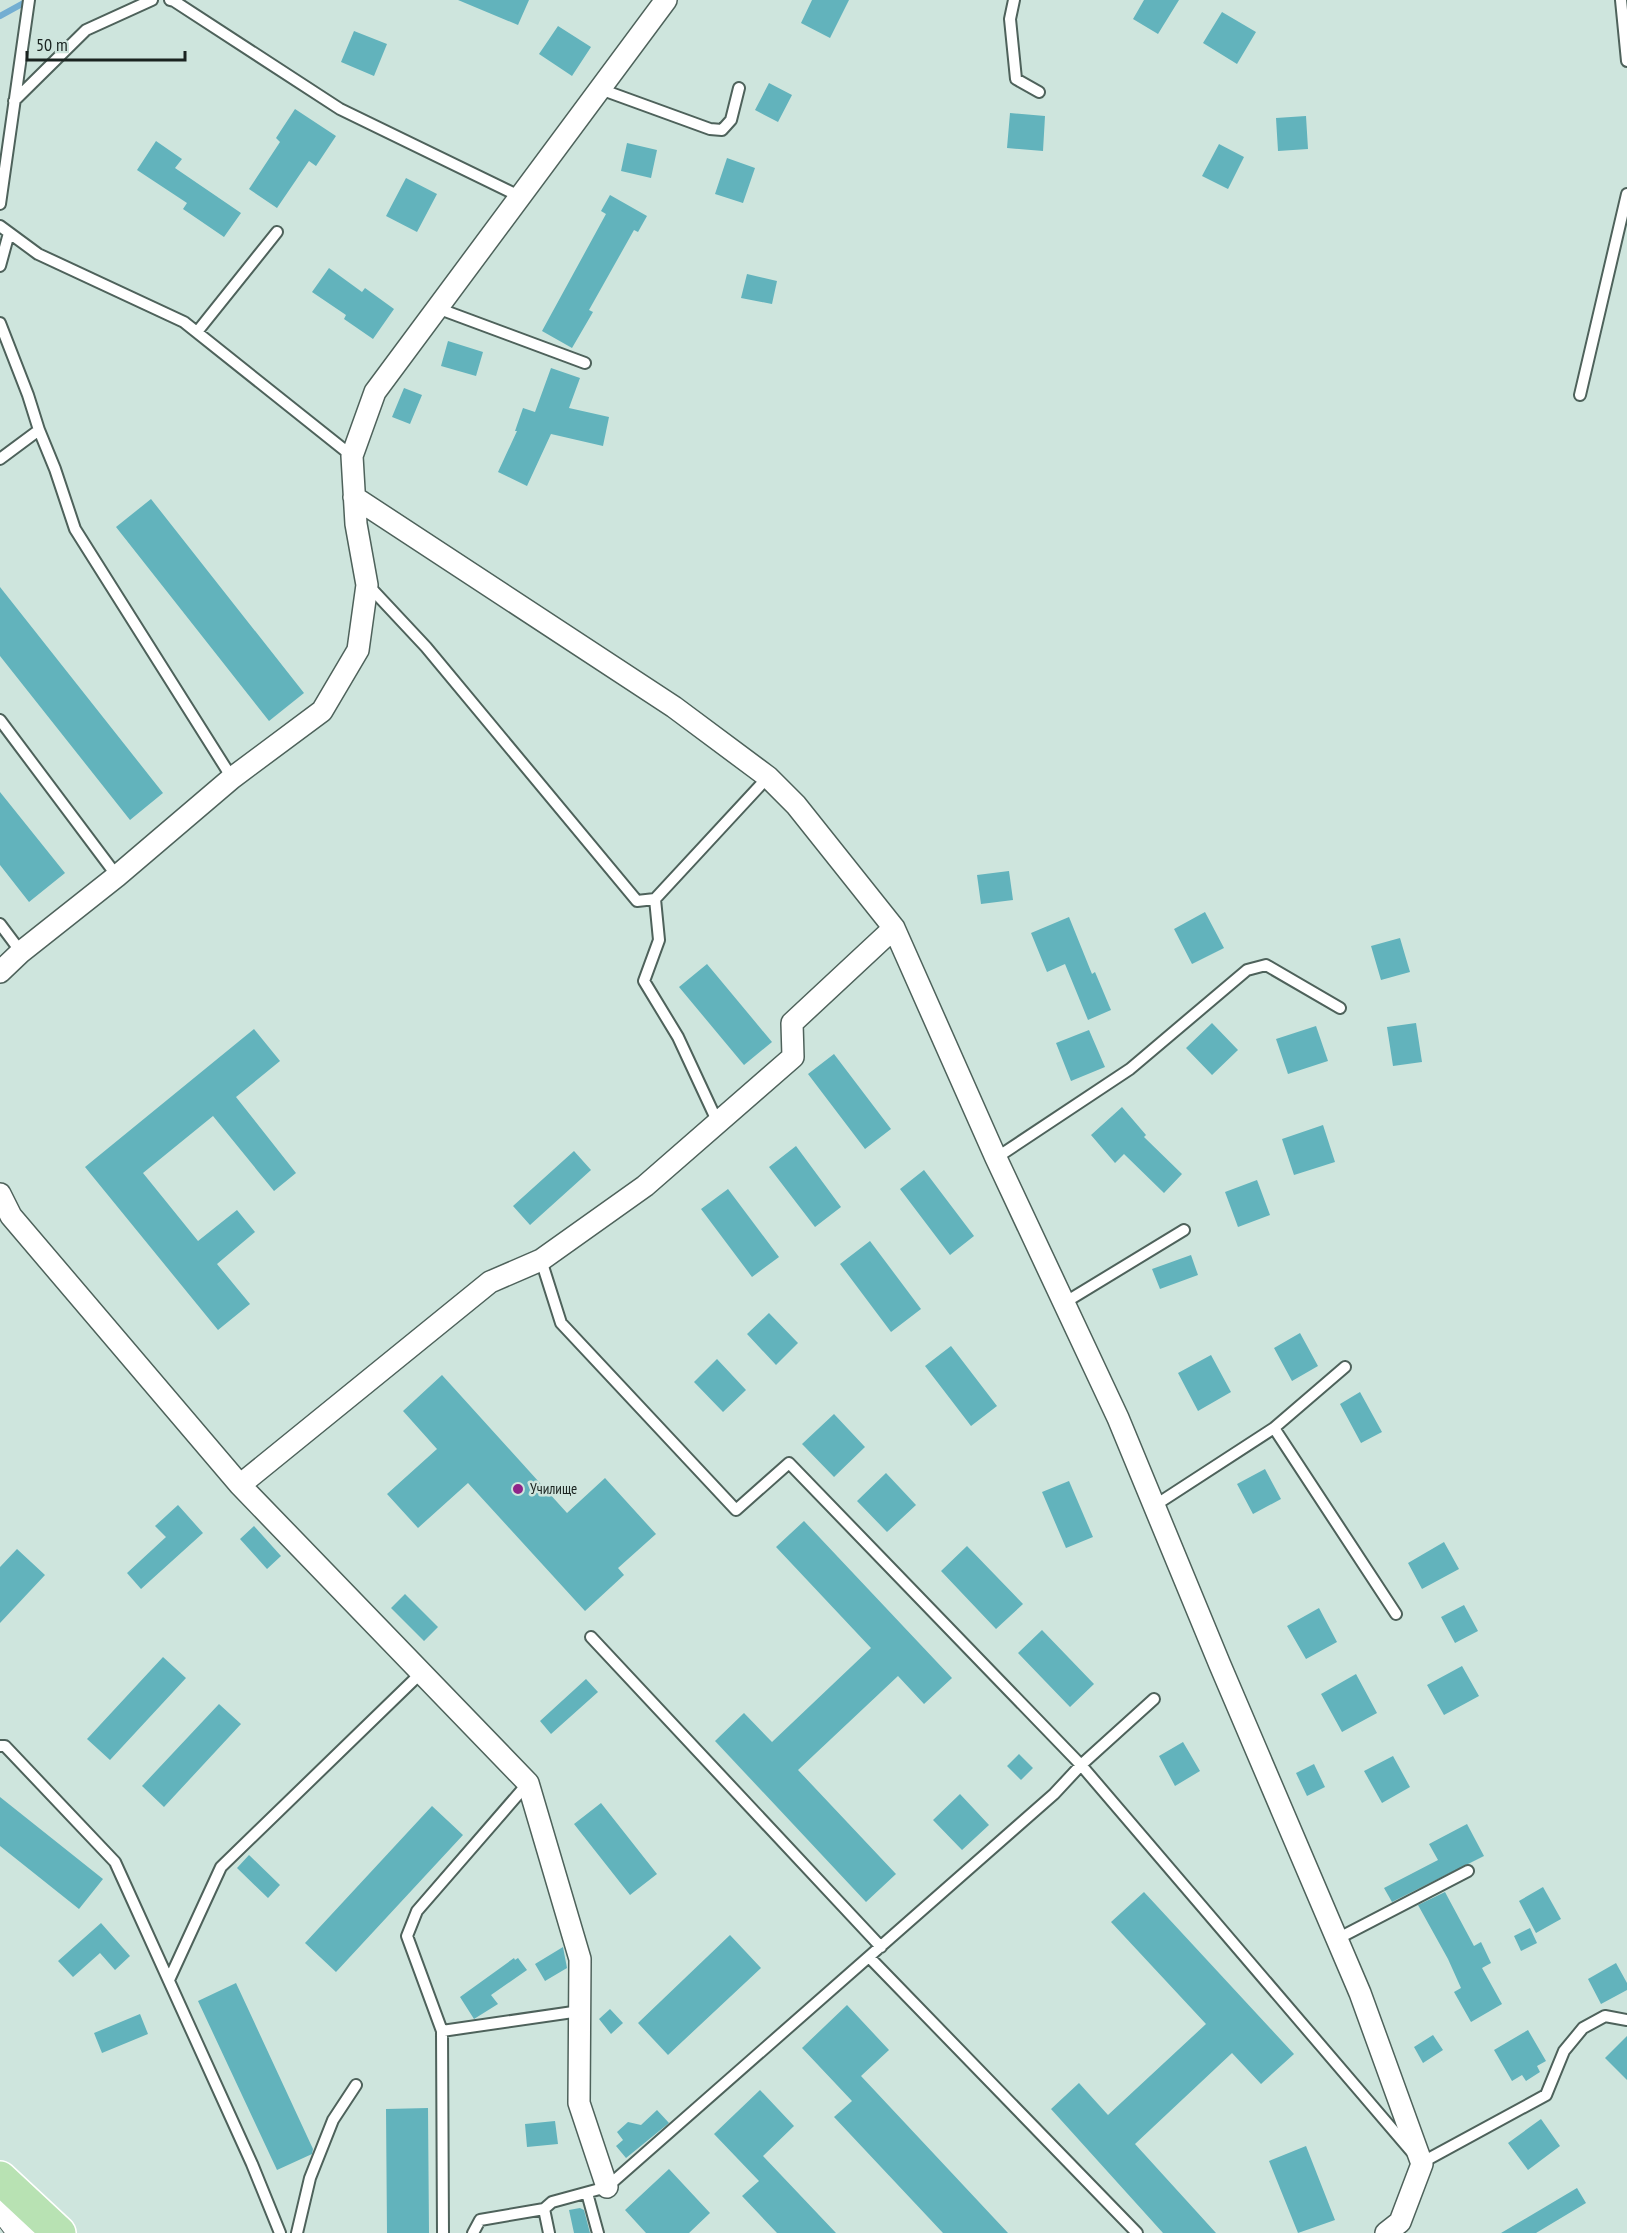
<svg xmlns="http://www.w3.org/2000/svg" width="1627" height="2233" viewBox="0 0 1627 2233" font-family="'PT Sans Narrow',sans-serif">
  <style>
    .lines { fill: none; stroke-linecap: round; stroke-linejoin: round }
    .stream { stroke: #73aed2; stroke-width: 6 }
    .building { fill: #62b3bc }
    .service-casing { stroke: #4e625b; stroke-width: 14 }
    .minor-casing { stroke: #4e625b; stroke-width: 24 }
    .tertiary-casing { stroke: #4e625b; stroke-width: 28 }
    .primary-casing { stroke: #fff; stroke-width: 36 }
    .service { stroke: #fff; stroke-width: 10 }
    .minor { stroke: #fff; stroke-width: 21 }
    .tertiary { stroke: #fff; stroke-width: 26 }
    .primary { stroke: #b8e2b3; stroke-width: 33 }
    .poi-dot { fill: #8f2589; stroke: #cee5dd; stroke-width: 2 }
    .labels { text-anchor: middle; stroke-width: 5; stroke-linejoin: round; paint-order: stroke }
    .poi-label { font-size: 15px; fill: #1a2320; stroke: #cee5dd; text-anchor: start }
  </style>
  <rect width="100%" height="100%" fill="#cee5dd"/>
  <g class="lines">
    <path class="stream" d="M0,16L29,0"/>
  </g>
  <path class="building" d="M458,0H529L518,25Z
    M812,0H849L830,38L801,23Z
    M1144,0H1179L1158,34L1133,19Z
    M1222,12L1256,32L1237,64L1203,43Z
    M558,26L591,47L572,76L539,54Z
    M354,31L387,44L374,76L341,62Z
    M769,83L792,95L778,122L755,110Z
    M295,109L336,136L316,166L309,161L277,208L249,189L280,142L276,138Z
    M1010,113L1045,116L1043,151L1007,148Z
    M1306,116L1308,149L1278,151L1276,118Z
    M156,141L182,159L175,168L241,213L224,237L183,209L187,203L137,170Z
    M627,143L657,150L651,178L621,171Z
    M1219,144L1244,157L1228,189L1202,176Z
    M727,158L755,168L743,203L715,194Z
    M406,178L437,194L417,232L386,216Z
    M610,195L647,216L638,232L634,230L589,310L593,312L572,348L542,331L606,214L601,211Z
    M329,268L362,292L365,288L394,309L373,339L344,319L346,315L312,292Z
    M747,274L777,281L772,304L741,298Z
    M448,341L483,352L476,376L441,366Z
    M551,368L580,378L569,408L609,417L603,446L551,434L527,486L498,472L517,431H515L523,408L535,412Z
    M404,388L422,395L410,424L392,417Z
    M151,499L304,693L269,721L116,527Z
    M0,587L163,793L130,820L0,656Z
    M0,792L65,873L29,902L0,865Z
    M1009,871L1013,900L981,904L977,875Z
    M1205,912L1224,948L1192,964L1174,929Z
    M1069,917L1092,974L1095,972L1111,1010L1088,1020L1065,964L1047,972L1031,933Z
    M1400,938L1410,972L1381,980L1371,946Z
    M707,964L772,1042L744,1065L679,987Z
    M1212,1023L1238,1050L1212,1075L1186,1048Z
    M1416,1023L1422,1062L1393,1066L1387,1027Z
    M1316,1026L1328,1061L1288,1074L1276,1039Z
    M254,1029L280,1061L236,1097L296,1173L274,1191L213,1116L143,1173L198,1241L237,1210L255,1232L217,1264L250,1304L218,1330L85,1167Z
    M1089,1030L1105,1067L1071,1081L1056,1043Z
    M834,1054L891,1129L865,1149L808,1074Z
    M1122,1107L1146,1135L1144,1137L1182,1174L1164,1193L1124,1154L1115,1163L1091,1135Z
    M1323,1125L1335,1162L1294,1175L1282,1139Z
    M796,1146L841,1207L815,1227L769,1167Z
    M574,1151L591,1170L530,1225L513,1206Z
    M924,1170L974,1236L950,1255L900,1189Z
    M1257,1180L1270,1215L1238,1227L1225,1192Z
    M728,1189L779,1257L752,1277L701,1209Z
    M870,1241L921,1309L891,1332L840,1264Z
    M1191,1255L1198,1275L1160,1289L1152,1269Z
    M769,1313L798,1343L776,1365L747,1334Z
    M1300,1333L1318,1366L1292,1381L1274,1348Z
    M951,1346L997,1406L971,1426L925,1366Z
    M1211,1355L1231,1392L1198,1411L1178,1373Z
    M717,1359L746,1390L723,1412L694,1382Z
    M442,1375L567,1513L605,1478L656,1534L618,1568L624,1575L585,1611L468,1483L418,1528L387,1494L437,1449L403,1411Z
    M1360,1392L1382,1432L1361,1443L1340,1404Z
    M834,1414L865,1447L834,1477L802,1444Z
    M1265,1469L1281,1499L1253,1514L1237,1484Z
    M886,1473L916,1505L887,1532L857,1501Z
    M1069,1481L1093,1537L1066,1548L1042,1492Z
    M178,1505L203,1533L141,1589L127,1573L166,1537L155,1526Z
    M804,1521L952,1678L924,1704L898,1676L798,1770L896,1874L866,1902L715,1741L744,1713L772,1742L871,1648L776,1547Z
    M254,1526L281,1556L267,1569L240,1539Z
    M1444,1542L1459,1569L1422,1589L1408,1563Z
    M967,1546L1023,1604L996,1629L941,1571Z
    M17,1549L45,1575L0,1623V1567Z
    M405,1594L438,1627L424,1641L391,1608Z
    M1464,1605L1478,1631L1455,1643L1441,1617Z
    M1319,1608L1337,1642L1306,1659L1287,1626Z
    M1042,1630L1094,1684L1070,1707L1018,1653Z
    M163,1657L186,1678L110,1760L87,1739Z
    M1462,1666L1479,1696L1444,1715L1427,1685Z
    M1356,1674L1377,1713L1342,1732L1321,1694Z
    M586,1679L598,1692L551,1734L540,1721Z
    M219,1704L241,1724L164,1807L142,1786Z
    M1183,1742L1200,1771L1175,1786L1159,1756Z
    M1019,1754L1033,1768L1021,1780L1007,1766Z
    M1393,1756L1410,1787L1382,1803L1364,1771Z
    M1314,1764L1325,1787L1307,1796L1296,1773Z
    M960,1794L989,1825L962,1850L933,1820Z
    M0,1797L103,1879L79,1909L0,1846Z
    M601,1803L657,1874L630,1895L574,1824Z
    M432,1806L463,1835L336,1972L305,1943Z
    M1467,1824L1484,1856L1392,1902L1384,1888L1438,1860L1429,1844Z
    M249,1855L280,1885L268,1898L237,1868Z
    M1543,1887L1561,1919L1536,1933L1519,1901Z
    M1144,1892L1294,2054L1261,2084L1232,2053L1135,2144L1216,2233H1163L1051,2109L1079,2083L1108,2115L1206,2024L1111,1922Z
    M1445,1892L1474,1946L1481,1942L1491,1963L1482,1968L1502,2004L1471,2022L1454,1992L1461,1988L1448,1959L1418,1905Z
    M101,1923L130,1956L115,1970L100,1953L73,1977L58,1961Z
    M1530,1928L1537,1943L1521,1951L1514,1936Z
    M730,1935L761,1968L668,2055L638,2023Z
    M563,1947L567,1968L545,1981L535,1964Z
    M514,1958L515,1960L518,1958L527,1970L491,1995L498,2004L474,2019L460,1997Z
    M1616,1963L1627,1983V1990L1601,2004L1588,1979Z
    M236,1983L313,2149L312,2154L277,2170L198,2001Z
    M847,2005L889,2050L861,2076L1008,2233H943L834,2117L852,2101L802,2048Z
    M610,2009L623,2023L611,2034L599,2019Z
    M140,2014L148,2034L102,2053L94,2033Z
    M1528,2030L1546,2061L1537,2066L1540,2072L1526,2081L1522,2075L1512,2081L1494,2050Z
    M1433,2035L1443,2050L1423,2063L1414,2047Z
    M1627,2036V2080L1605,2058Z
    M760,2090L794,2126L763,2156L836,2233H777L742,2196L759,2181L714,2134Z
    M428,2108L429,2233H387L386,2109Z
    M657,2110L669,2123L626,2158L616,2146L623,2140L617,2132L628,2122L641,2125Z
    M1541,2119L1560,2146L1528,2170L1508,2143Z
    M555,2121L558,2144L527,2147L525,2124Z
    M1306,2146L1335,2220L1298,2233L1269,2161Z
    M669,2169L710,2213L689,2233H646L625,2210Z
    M1577,2188L1586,2203L1536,2233H1501Z
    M580,2208L584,2210L590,2233H574L569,2210Z"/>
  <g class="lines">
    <g class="service-casing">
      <path id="service" d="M170,0L174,1L340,109L519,196
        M1014,0L1010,19L1016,79L1039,92
        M1621,0L1627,61
        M600,89L710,129L722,130L731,120L739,88
        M14,101L86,30L152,0
        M0,204L29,0
        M0,226L38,254L184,322L352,456
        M0,266L9,233
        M437,308L585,363
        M0,323L28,395L39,430L0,459
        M197,332L277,232
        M1580,395L1627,194
        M39,430L55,469L75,529L232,778
        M368,585L426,647L637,901L655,899L768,777
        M0,720L117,876
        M655,899L659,940L644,981L678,1037L718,1123
        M0,924L21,952
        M996,1158L1130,1069L1247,970L1266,965L1340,1008
        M541,1260L561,1323L736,1510L789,1463L1081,1765L1411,2151
        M1064,1303L1184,1230
        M1274,1428L1396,1614
        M1154,1506L1274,1428L1345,1367
        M591,1637L881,1947
        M0,1746H5L115,1862L252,2164L280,2233
        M1337,1939L1468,1871
        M870,1958L1137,2233
        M169,1980L221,1867L421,1673
        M442,2031L580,2011
        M1421,2163L1546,2095L1564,2051L1583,2028L1605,2016L1627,2020
        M587,2193L598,2233
        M297,2233L310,2178L333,2120L356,2085
        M443,2233L442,2031L407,1936L417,1911L528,1783
        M473,2233L480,2220L544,2209
        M549,2233L544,2209L552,2202L607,2187L1054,1794L1081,1765L1154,1699"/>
    </g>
    <g class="minor-casing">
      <path id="minor" d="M354,497L674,707L768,777L796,805L894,928L996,1158L1118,1418L1220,1665L1360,1993L1422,2164L1400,2222L1386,2233
        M0,972L21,952L117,876L232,778L322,711L358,650L367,585L356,524L352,456L375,392L666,0
        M0,1194L11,1216L240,1485L528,1783L580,1959L579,2103L607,2187
        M240,1485L490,1282L541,1260L645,1186L793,1057L792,1023L894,928"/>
    </g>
    <g class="tertiary-casing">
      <path id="tertiary" d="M0,2205L21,2233"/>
    </g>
    <g class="primary-casing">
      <path id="primary" d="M0,2178L59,2233"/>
    </g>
    <use href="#service" class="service"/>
    <use href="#minor" class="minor"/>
    <use href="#tertiary" class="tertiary"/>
    <use href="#primary" class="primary"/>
  </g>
  <circle class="poi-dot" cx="518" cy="1489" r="6"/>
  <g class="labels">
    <g class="poi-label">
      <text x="530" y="1494">Училище</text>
    </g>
  </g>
  <path d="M27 51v9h158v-9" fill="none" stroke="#1a2320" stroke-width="3"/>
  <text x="36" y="51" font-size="18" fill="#1a2320" stroke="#cee5dd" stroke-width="4.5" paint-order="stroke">50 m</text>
</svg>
